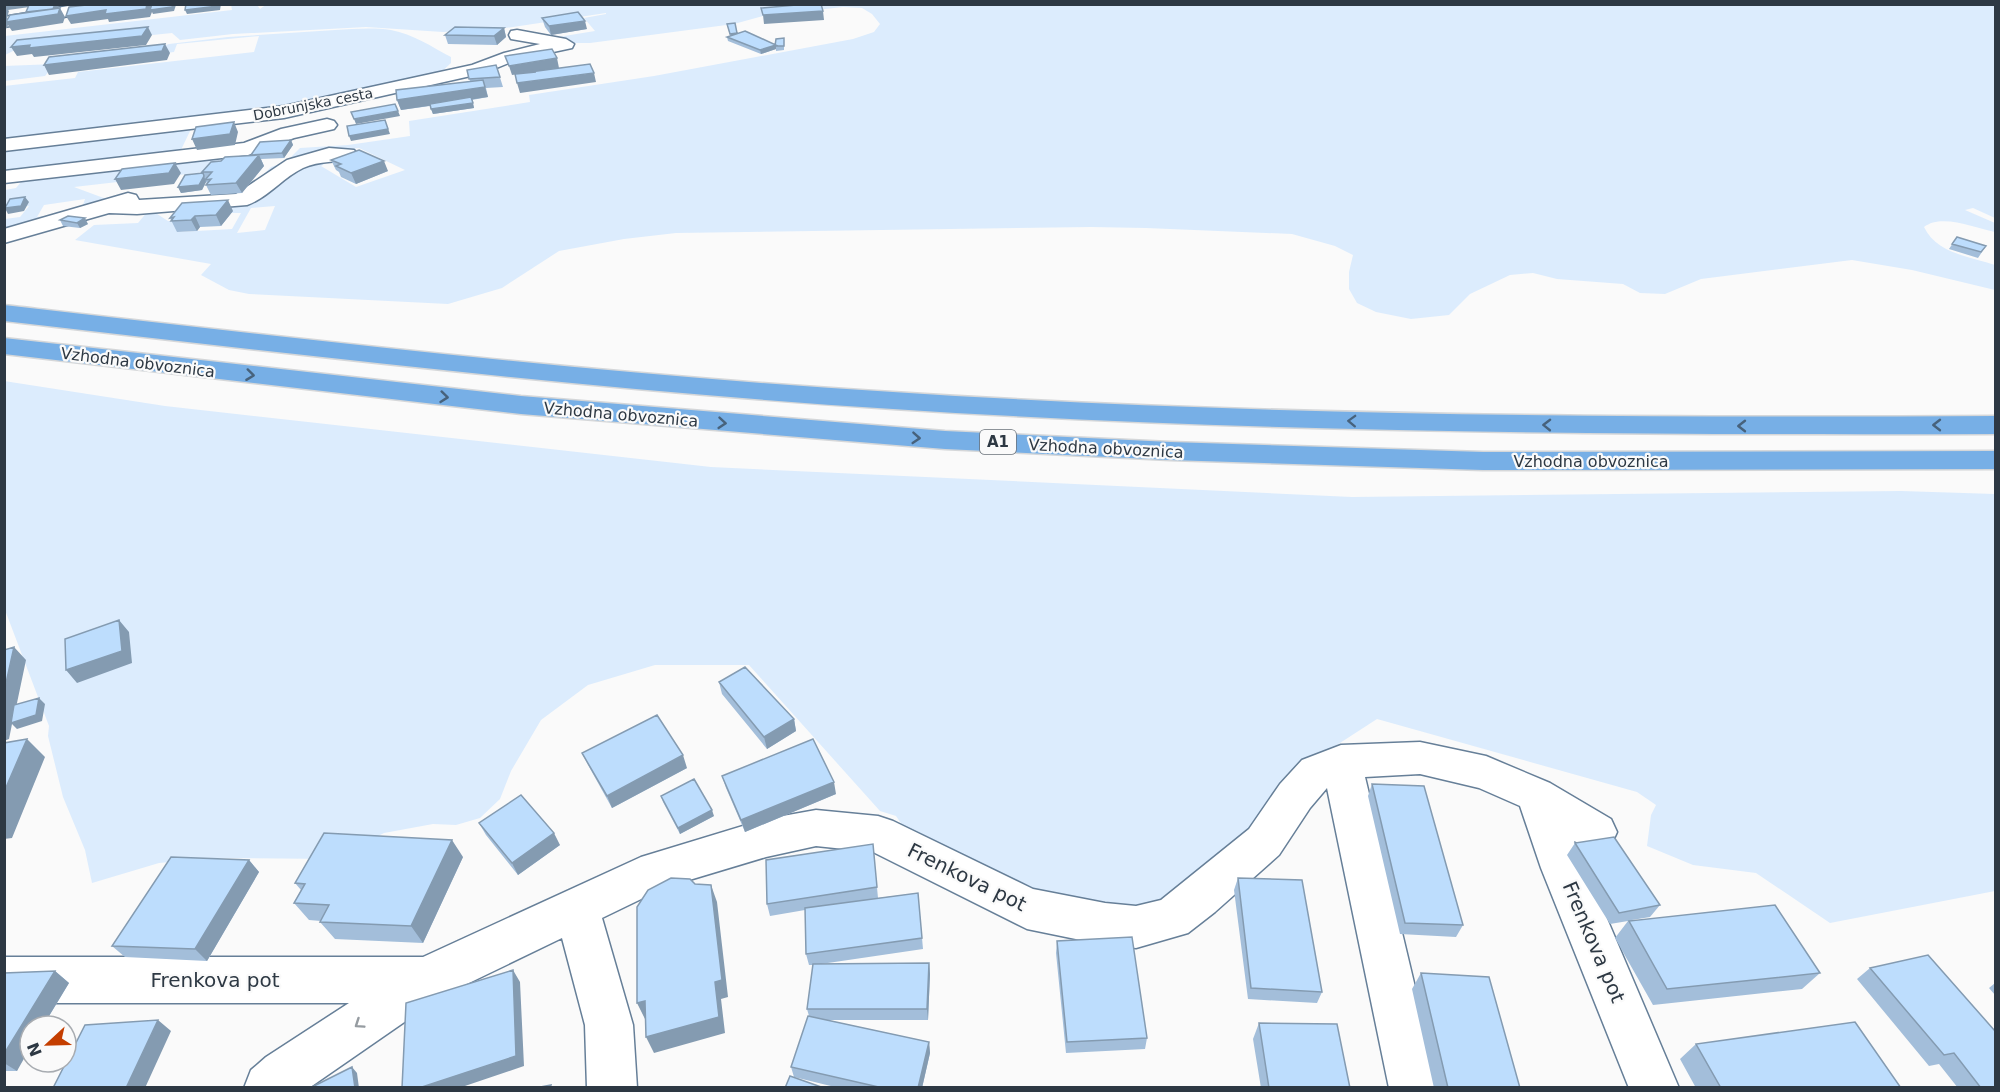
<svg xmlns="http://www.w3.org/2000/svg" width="2000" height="1092" viewBox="0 0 2000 1092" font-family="'DejaVu Sans',sans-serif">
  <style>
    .green { fill: #dcecfd; fill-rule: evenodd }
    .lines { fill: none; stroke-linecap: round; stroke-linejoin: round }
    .minor-casing { stroke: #667f98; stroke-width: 3 }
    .highway-casing { stroke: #d5d7d9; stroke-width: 3 }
    .minor { fill: #fff; fill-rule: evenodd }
    .highway { fill: #77afe6; fill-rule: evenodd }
    .wall { fill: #a3beda }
    .shaded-wall { fill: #849bb1 }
    .building { fill: #bdddfd; stroke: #849bb1; stroke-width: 1.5 }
    .oneway { stroke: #47627c }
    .oneway2 { stroke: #969ca1 }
    .labels { text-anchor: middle; stroke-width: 4.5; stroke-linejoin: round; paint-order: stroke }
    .far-street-label { font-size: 14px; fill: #2d3843; stroke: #fafafa }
    .shield { fill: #fafafa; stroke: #6a727a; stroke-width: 1.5 }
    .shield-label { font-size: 15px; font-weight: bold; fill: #2d3843 }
    .street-label { font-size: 16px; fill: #2d3843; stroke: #fafafa }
    .near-street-label { font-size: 20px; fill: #2d3843; stroke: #fafafa }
  </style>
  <rect width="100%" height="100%" fill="#fafafa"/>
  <path class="green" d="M231,4L257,5L260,9L267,4L1995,5V218L1973,208L1965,210L1995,223V232C1976,228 1941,213 1924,227C1936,253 1970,257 1995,265V290L1912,270L1852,260L1701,279L1665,294L1640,293L1623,284L1557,279L1533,273L1510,275L1470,294L1449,315L1411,319L1376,312L1357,303L1349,289V272L1353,255L1335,246L1292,234L1146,228L1091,227L676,233L624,239L559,251L502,288L448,304L249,294L229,290L201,275L211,264L75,240L94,225L138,223L148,211L154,212L168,221L184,222L179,232L232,229L241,213H215L219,206L253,199L298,165L327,156L333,159L321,166L356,187L405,170L359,148L331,152L294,161L250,195L244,194L271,167L286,162L300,148L348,145L410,136L409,121L530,102L529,95L654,76L853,39L874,32L880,24L872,14L862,8L843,7L763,16L734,24L590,43H574L552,38L595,31L584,18L606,14V13L499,29L443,32L366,27L233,34L180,40L172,33L17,49L5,55V36L232,10ZM275,206L265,230L237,233L251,208Z
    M335,30C353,29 373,27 391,30C413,34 432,47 451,57V63L435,78L279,111L5,143L4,86L75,78L78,72L254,52L259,36L177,44L174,52L126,58L169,44L228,37Z
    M55,64L45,76L5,81L4,66Z
    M191,129L179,154L5,176L4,147Z
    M259,149L231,169L74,187L109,200C90,217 31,228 5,231V219L20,217L29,206L8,208L5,214V190L16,188L21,182L5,184V179L158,163ZM85,199L81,211L37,217L44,205Z
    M4,381L165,406L711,467L1352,497L1901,491L1995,494V891L1830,923L1756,873L1693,865L1647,846L1651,815L1656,805L1637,792L1377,719L1289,776L1246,839L1170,901L1123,913L1048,903L913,841L896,816L880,811L749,665H655L588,685L541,720L511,771L500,799L480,818L456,825L433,824L384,833L333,859L214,858L159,863L92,883L85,850L63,797L48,736L49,726L5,610Z"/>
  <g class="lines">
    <g class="minor-casing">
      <path id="minor" d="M80,4H118L111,9L4,27V17Z
        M517,30L566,39L574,44L572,48L516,60L484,73L284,118L4,151V139L284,106L472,65L504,53L540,44L511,39L509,35L511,31Z
        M327,119L334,121L337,125L334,129L294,138L248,155L4,183V171L244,143L281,129Z
        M329,148L354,150L357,154L354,158C337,163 320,160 303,168C282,178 269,197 247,205L137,214L109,213L4,243V229L128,193L136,195L139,200L236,194L287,160Z
        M1420,742L1486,756L1550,783L1611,819L1617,832L1611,845L1596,850L1574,841L1679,1088H1629L1541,868L1520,806L1479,788L1420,774L1365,777L1439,1088H1389L1327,788L1310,808L1279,855L1215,912L1188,933L1136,948L1105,945L1027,929L873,852L816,846L766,857L666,887L602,918L633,1025L637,1088H587L585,1025L562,938L442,996L309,1088H244L251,1070L266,1057L349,1003H4V957H423L641,857L766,819L816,810L878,816L893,821L1033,889L1105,903L1136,906L1161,900L1249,829L1280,784L1302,760L1341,745Z"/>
    </g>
    <g class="highway-casing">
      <path id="highway" d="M4,305C300,339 596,374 893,392C1260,416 1628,418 1996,416V434C1628,435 1260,433 893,409C596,390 300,355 4,321Z
        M4,338L521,396L945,431L1170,442L1483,452L1996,451V469L1483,470L1170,460L945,449L521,414L4,354Z"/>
    </g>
    <use href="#minor" class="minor"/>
    <use href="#highway" class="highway"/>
  </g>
  <path class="wall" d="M542,18L587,29L551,35L545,27Z
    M727,24L738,33L776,45L784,38V50L776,51V49L761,54L728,41L727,37L730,36Z
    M504,28L506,37L497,45L448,44L445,35Z
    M496,65L503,87L486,88L488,97L472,100L474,108L433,114L430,106L401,110L397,100L470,81L467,70Z
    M291,140L293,145L284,158L261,159L264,166L242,193L211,195L206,185L207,183L206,182L202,190L181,193L178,187L221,161L251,156V155Z
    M331,160L388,171L356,184L341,177L339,172L336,170Z
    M233,211L221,226L200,227L197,231L177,232L170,218Z
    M60,220L88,224L80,228L63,226Z
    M1957,237L1986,246L1978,258L1949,249Z
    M719,682L794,719L796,731L767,749L722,694Z
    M582,753L687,768L612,808L588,765Z
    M722,776L836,794L745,832L726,788Z
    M1372,784L1463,925L1456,937L1400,934L1368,796Z
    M661,796L714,816L680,834L663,802Z
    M479,823L560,845L518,875L486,835Z
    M1575,843L1660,905L1650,917L1632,920L1820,973L1802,989L1653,1005L1615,938L1628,921L1610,924L1567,855Z
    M874,856L878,898L918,893L923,949L821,964L929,963L930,974L928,1020H827L929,1042L930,1053L922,1088H839L794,1077L791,1067L809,1016L807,1009L813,965H809L806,954L805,910L770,916L767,904Z
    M463,857L423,943L335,939L320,922L321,921L309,920L294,903L301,890L295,883Z
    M249,860L259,872L207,961L125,957L112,946Z
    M1238,878L1322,992L1317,1003L1248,999L1234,890Z
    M1057,941L1147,1038L1145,1049L1066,1053L1056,953Z
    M1870,968L1995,1088H1958L1939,1064L1929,1066L1857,979Z
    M55,971L69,983L43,1026H30L17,1071H4V973Z
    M1421,973L1520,1088H1434L1412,989Z
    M1995,983V995L1989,988Z
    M1259,1023L1350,1088H1261L1253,1039Z
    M1696,1044L1901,1088H1696L1680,1059Z"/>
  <path class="shaded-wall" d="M4,4H51L8,10L9,11L7,18L9,21L60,8L65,17L63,23L12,31L8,25L7,28L4,29Z
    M55,4H58V6L56,13L28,16Z
    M128,4L176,5L174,11L153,14L152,12L150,17L109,22L108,19L71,24L66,16Z
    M218,4H221L220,10L187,14L185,10Z
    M823,11L824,20L764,24L763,15Z
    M585,21L587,29L551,35L549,26Z
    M148,27L152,35L146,45L34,57L32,54L17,56L11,47Z
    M504,28L506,37L497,45L494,36Z
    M165,44L170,53L167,60L49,75L44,65Z
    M776,45V49L761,54L760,50Z
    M557,58L559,68L512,75L509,66Z
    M594,73L596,82L520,93L517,83Z
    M483,80L488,97L401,110L397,100Z
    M473,103L474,108L433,114L431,109Z
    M398,111L400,116L356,124L354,119Z
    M385,120L390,134L351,141L349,136Z
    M234,122L238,132L235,145L197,150L192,139Z
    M291,140L293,145L284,158L282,153Z
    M259,155L264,166L242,193L236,183Z
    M384,161L388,171L356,184L351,173Z
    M175,163L181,173L174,184L121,190L115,179Z
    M204,176L206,182L202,190L181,193L178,187Z
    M25,197L29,202L24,211L8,214L5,208Z
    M228,200L233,211L221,226L216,215Z
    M195,216L200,227L197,231L191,220Z
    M85,218L88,224L80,228L77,223Z
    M119,620L129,632L132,663L77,683L66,670Z
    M14,647L26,660L13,722L39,698L45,704L42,721L17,729L12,724L9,739L4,741V692Z
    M794,719L796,731L767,749L764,737Z
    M27,739L45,757L12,838L4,839V792Z
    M683,755L687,768L612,808L607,796Z
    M834,782L836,794L745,832L741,820Z
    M712,810L714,816L680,834L678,828Z
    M554,833L560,845L518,875L512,863Z
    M452,840L463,857L423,943L411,926Z
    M249,860L259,872L207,961L195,949Z
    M711,885L717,902L728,997L721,999L725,1033L654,1053L646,1037L715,982Z
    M929,963L930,974L928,1020L927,1009Z
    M513,970L520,982L524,1066L459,1088H419Z
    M55,971L69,983L43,1026H30V1048L17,1071L4,1063V1054Z
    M645,1001V1019L637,1003Z
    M158,1020L171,1031L145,1088H126Z
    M929,1042L930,1053L922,1088H918Z
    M352,1067L357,1073L359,1088H355Z"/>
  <path class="building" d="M33,4H55L53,9L26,12L29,5Z
    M95,4H147L146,9L105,14L106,10L66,16L69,7Z
    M152,4H173L172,7L150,10Z
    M186,4H218V6L185,10Z
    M808,4H821L823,11L763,15L761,8Z
    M60,8L58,14L6,22L10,15Z
    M578,12L585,21L549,26L542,18Z
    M735,23L737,33L730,34L727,24Z
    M148,27L142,36L29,48L30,45L11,47L17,40Z
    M455,27L504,28L494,36L445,35Z
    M745,31L776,45L760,50L727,37Z
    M784,38V46H775L776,39Z
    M165,44L162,51L44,65L49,57Z
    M552,49L557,58L509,66L505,56Z
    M590,64L594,73L517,83L515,74Z
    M496,65L500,77L469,79L467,70Z
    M534,70L535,72L516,74L515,73Z
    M483,80L485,87L397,100L396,90Z
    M471,97L473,103L431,109L430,104Z
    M395,104L398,111L354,119L351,112Z
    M385,120L388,129L349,136L347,126Z
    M234,122L230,134L192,139L196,127Z
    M291,140L282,153L251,155L260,142Z
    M359,150L384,161L351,173L336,166L341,164L331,160Z
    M259,155L236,183L206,185L211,179L205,180L212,172H202L211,162L221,161L225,157Z
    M175,163L169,173L115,179L122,169Z
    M203,173L204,176L199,185L178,187L185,175Z
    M25,197L21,206L5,208L10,199Z
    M228,200L216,215L195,216L191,220L171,221L174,217L170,218L182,203Z
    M68,216L85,218L77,223L60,220Z
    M1957,237L1986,246L1981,252L1952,244Z
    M119,620L122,651L66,670L65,639Z
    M14,647L4,692V650Z
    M745,667L794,719L764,737L719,682Z
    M39,698L36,715L11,723L14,705Z
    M657,715L683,755L607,796L582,753Z
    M27,739L4,792V743Z
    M813,739L834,782L741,820L722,776Z
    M694,779L712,810L678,828L661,796Z
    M1372,784L1424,786L1463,925L1405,923Z
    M521,795L554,833L512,863L479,823Z
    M324,833L452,840L411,926L320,922L329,905L294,903L305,884L295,883Z
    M1614,837L1660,905L1619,913L1575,843Z
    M873,844L877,887L767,904L766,860Z
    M171,857L249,860L195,949L112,946Z
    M671,878L690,879L695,884L711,885L722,980L715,982L719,1017L646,1037L645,1001L637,1003V907L648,890Z
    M1238,878L1302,880L1322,992L1251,988Z
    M918,893L922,938L806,954L805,908Z
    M1775,905L1820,973L1667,989L1629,921Z
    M1132,937L1147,1038L1067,1042L1057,941Z
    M1928,955L1995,1031V1088H1981L1954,1053L1944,1055L1870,968Z
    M929,963L927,1009H807L813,964Z
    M513,970L516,1056L419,1088H402L406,1003Z
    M55,971L4,1054V973Z
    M1421,973L1489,977L1520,1088H1448Z
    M808,1016L929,1042L918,1088H883L791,1067Z
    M158,1020L126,1088H53L85,1025Z
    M1855,1022L1901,1088H1721L1696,1044Z
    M1259,1023L1337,1024L1350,1088H1269Z
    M352,1067L355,1088H310Z
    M790,1076L824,1088H785Z
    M551,1085L550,1088H535Z"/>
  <defs><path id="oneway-chevron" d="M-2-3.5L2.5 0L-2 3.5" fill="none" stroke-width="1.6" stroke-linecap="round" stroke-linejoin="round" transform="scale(1.5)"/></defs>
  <g class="oneway">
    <use href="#oneway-chevron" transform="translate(250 375) rotate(7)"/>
    <use href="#oneway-chevron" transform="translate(444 397) rotate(6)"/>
    <use href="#oneway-chevron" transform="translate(1352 421) rotate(-178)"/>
    <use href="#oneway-chevron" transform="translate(722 423) rotate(5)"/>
    <use href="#oneway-chevron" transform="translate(1547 425) rotate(-179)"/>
    <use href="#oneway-chevron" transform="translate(1937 425) rotate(180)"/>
    <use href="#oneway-chevron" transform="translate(1742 426) rotate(-180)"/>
    <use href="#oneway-chevron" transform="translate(916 438) rotate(4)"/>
  </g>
  <use class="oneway2" href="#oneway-chevron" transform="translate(359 1024) rotate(146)"/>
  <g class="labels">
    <g class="far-street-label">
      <text transform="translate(313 104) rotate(-11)" y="5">Dobrunjska cesta</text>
    </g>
    <rect class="shield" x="980" y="430" width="36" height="24" rx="4.5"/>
    <g class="shield-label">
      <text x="998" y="447">A1</text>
    </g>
    <g class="street-label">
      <text transform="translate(138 362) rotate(7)" y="6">Vzhodna obvoznica</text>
      <text transform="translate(621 414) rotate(5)" y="6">Vzhodna obvoznica</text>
      <text transform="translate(1106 448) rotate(3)" y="6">Vzhodna obvoznica</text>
      <text x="1591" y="467">Vzhodna obvoznica</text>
    </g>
    <g class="near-street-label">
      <text transform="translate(967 877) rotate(26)" y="7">Frenkova pot</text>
      <text transform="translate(1594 942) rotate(67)" y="7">Frenkova pot</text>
      <text x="215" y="987">Frenkova pot</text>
    </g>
  </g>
  <rect width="2000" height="1092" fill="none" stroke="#2d3843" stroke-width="12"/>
  <g transform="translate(48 1044) rotate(248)"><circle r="28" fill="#fafafa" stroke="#a8acb1" stroke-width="1.5"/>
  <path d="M0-4.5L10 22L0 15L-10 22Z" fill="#c43e00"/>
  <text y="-9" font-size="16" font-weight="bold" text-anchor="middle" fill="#2d3843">N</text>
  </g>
</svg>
